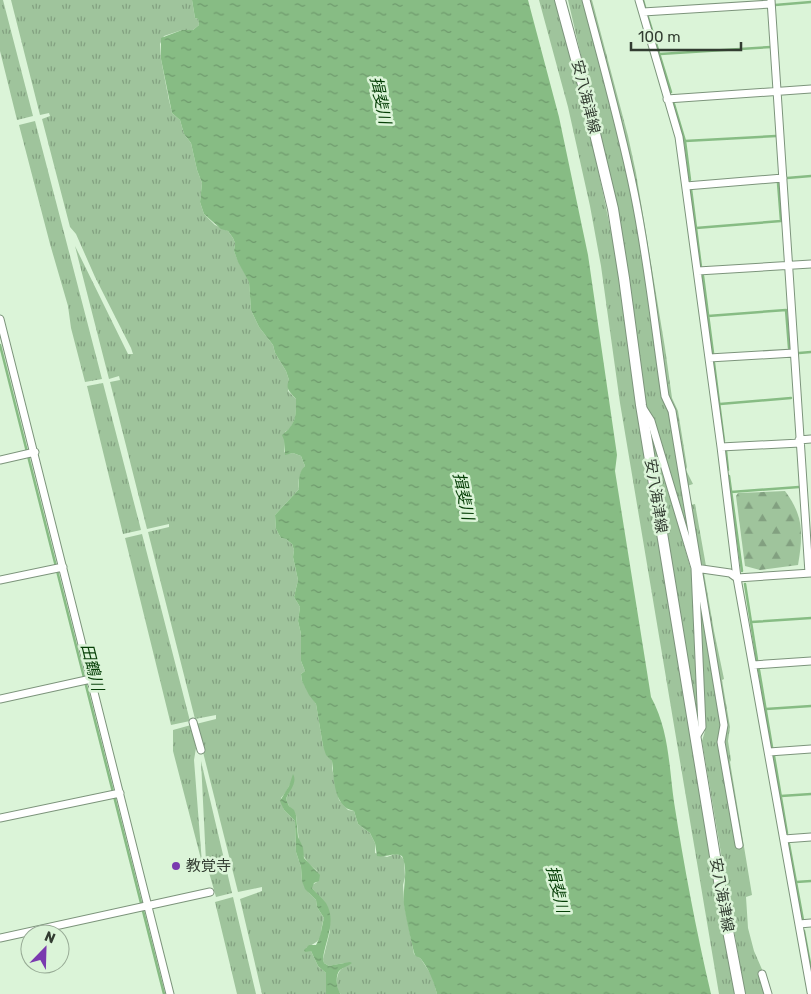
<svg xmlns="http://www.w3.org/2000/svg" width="811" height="994" viewBox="0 0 811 994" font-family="Rubik,'Noto Sans JP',sans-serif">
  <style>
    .grass { fill: url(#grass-tufts) }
    .forest { fill: url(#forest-firs) }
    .water { fill: url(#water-ripples) }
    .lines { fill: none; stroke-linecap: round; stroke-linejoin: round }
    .stream { stroke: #87bc84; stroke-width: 2.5 }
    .minor-casing { stroke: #7c947b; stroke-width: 9 }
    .secondary-casing { stroke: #7c947b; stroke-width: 12 }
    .minor { stroke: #fff; stroke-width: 7 }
    .secondary { stroke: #fff; stroke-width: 10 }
    .poi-dot { fill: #7a3aaf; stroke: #dbf4d8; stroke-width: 2 }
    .labels { text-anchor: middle; stroke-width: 5; stroke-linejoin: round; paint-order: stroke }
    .street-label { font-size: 15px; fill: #323c31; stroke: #dbf4d8 }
    .poi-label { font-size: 15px; fill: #323c31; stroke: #dbf4d8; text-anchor: start }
    .water-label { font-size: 16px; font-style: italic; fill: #063f07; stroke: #dbf4d8 }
  </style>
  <defs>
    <pattern id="grass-tufts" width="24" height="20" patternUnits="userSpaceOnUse" patternTransform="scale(1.25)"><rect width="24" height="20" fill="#9fc49c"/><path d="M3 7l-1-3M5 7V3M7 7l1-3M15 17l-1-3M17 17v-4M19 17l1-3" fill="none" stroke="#82a080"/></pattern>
    <pattern id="forest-firs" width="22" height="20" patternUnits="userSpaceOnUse" patternTransform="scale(1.25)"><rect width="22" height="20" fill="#9fc49c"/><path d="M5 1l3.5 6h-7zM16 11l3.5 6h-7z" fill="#82a080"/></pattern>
    <pattern id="water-ripples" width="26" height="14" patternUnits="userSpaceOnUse" patternTransform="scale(1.25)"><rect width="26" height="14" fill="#87bc84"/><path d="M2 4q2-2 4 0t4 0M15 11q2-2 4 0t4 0" fill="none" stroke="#6f9a6d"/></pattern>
  </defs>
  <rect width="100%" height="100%" fill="#dbf4d8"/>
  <path class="grass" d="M0,0H3L33,116L17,120L0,51Z
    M11,0H192L195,18L198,19L199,25L193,30H182L164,36L160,44L161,59L168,96L172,113L180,120L184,134L191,143L197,170L202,183L200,202L204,214L215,225L228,231L233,238L235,243L234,251L238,261L249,281L251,310L259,327L273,345L275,353L286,371L289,380L288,391L296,399C296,411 297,425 285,432L284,452L288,454L293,453L301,456L305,466C300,473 297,481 299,489L275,515L276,529L281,538L286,539L292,544L294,550L293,557L298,580L294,597L300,607L298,621L301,634V661L305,671L301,674L302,681L316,704L323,746L332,761V768L339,800L348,810L354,811L358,824L370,833L375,843V853L387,857L395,854L400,855L404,860L405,877L403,885L404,903L414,954L421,959L432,976L437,994H341L338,991C336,983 336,972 343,968L344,963L329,966L324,963L323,959L330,931L316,893L312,888V885L317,882V871L308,863L303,855V847L299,841L296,815L289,806L286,799L290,790L291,782L286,792L281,798L284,810L295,821L296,852L301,867L302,881L309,893L316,900L317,907L324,918C318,936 327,938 306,948L311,951L318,966L326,973V994H262L240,899L262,891V887L238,892L196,724L216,719V715L195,719L148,532L169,527V524L147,529L110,382L120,380L119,376L109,379L75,246L128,354H133L131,348L95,277L76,234L70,227L42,119L50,116L49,113L40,115Z
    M539,0H556C581,92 603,185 620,279L737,994H719L620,403L601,266L590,206L568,107Z
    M568,0H584L632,193L694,555L653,421L646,406L629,280L617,210Z
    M588,0H592L628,136L636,173L665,348L672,398L678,411L687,467L686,470L693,484L687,486L666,391L636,194Z
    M35,121L102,379L85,382L71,328L68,306L50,244L19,125Z
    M103,383L141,530L123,534L87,386Z
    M648,427H650L691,570L700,724L698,726Z
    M695,504L706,566L699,563L690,505Z
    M142,534L190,721L171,725L125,538Z
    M704,573L714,631L724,679L722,680L730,727L728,741L731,760L730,762L752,895L746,897L748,928L754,951L764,974L765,994H745L744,989L702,741L705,731L697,586H699L724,739L701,575Z
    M191,725L196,748L194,760L202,863L173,751V730Z
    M201,761L232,893L216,897L206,862Z
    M233,897L256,994H237L215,902Z"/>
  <path class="forest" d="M785,491C804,516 803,535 798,565L760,570L745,566L736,496L738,493Z"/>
  <path class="water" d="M192,0H528L559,117L588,255L617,455L615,471L651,697C669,730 669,766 674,802C684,866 696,930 711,994H437C434,982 429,969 421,959C419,957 416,957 415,955C413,951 405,912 404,905C402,889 409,871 402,856C393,852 386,858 377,856L375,843L370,833L358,824L354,811C352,810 350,810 348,809C333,800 334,776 332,761L326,755L323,746L316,704L309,695L302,681L301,674L305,671L301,661V634L298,621L300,607L294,597L298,580L293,557L294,550L292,544L286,539L281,538L276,529L275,515L299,489C298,482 299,471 305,466L301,456L293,453L285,455L284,440L282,435C296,424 296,417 296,399C290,392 285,389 289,380L286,371L275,353L273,345L259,327L251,310L249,282L238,262L234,251L235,243L233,238L228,231L221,229L204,214L200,202L202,183L197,170L191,143L184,134L180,120L172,113L161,59V38L182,30H193L199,25L198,19L195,18Z
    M293,774C298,783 289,791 286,799L289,806L294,810L296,815L298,837L303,847L304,858L320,875L319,881L314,883L312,888C316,893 322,898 326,903C337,921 325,941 323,959L324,963L329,966L333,965L350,962L352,963C348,966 344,967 340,970C335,974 336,989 341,994H326V973L318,966L311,951L305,952L304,950L309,945H316C322,934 321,929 324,918L317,907L316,900L305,889L302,881L301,867L296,852L295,821L284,810L280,801L289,786Z"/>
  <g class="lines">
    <path class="stream" d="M643,0L645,7
      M775,5L811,2
      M648,17L671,92
      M660,54L771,47
      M674,104L685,141L690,180
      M685,141L776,136
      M787,178L811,176
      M691,189L701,267
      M696,228L781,221L778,183
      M703,276L713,353
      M708,316L786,310L789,348
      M0,345L164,994
      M799,353L811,352
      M714,363L724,441
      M720,404L791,398
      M726,451L728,470
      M729,476L742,571
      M731,492L799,487
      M745,584L757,660
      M751,622L811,618
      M759,670L772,747
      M766,709L811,706
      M774,756L787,833
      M781,796L811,794
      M789,844L803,920
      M796,882L811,881
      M804,931L811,969"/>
    <g class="minor-casing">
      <path id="minor" d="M586,0C603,64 621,128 634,192C648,260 655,328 665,396L672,411L724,725L721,742L739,845
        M639,0L679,137L721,447L737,578L811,992
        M771,0L809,573
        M643,12L771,4
        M667,99L811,89
        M686,186L783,178
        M698,271L811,264
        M0,319L170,994
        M709,358L794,353
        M644,410L651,421L695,568L702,727L696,737
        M799,440L811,439
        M721,447L800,443
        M0,460L35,452
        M695,568L730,573L737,578L811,573
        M0,580L63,567
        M753,665L811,661
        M0,699L91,679
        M193,722L201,750
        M769,752L811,749
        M0,818L120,793
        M784,839L811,837
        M799,924L811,923
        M0,938L210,892
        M762,974L768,994"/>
    </g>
    <g class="secondary-casing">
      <path id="secondary" d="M560,0L586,96L613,209L624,278L641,405L722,899L740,994"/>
    </g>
    <use href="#minor" class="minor"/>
    <use href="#secondary" class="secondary"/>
  </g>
  <circle class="poi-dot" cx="176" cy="866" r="5"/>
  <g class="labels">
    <g class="street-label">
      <text transform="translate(586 97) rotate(76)" y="5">安八海津線</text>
      <text transform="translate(656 496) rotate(81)" y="5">安八海津線</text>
      <text transform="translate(722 895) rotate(80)" y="5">安八海津線</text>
    </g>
    <g class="poi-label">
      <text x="186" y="871">教覚寺</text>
    </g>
    <g class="water-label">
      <text transform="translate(381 100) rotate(78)" y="6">揖斐川</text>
      <text transform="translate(464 496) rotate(78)" y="6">揖斐川</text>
      <text transform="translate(93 667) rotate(76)" y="6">田鶴川</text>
      <text transform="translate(558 889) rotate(76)" y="6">揖斐川</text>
    </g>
  </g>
  <g transform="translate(45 949) rotate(23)"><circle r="24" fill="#dbf4d8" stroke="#97aa95"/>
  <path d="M0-4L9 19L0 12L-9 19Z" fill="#7a3aaf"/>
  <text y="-8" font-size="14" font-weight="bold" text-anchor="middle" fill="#323c31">N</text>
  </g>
  <path d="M631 42v8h110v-8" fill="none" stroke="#323c31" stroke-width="2.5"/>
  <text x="638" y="42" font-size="15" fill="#323c31" stroke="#dbf4d8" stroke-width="4" paint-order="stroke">100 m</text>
</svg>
